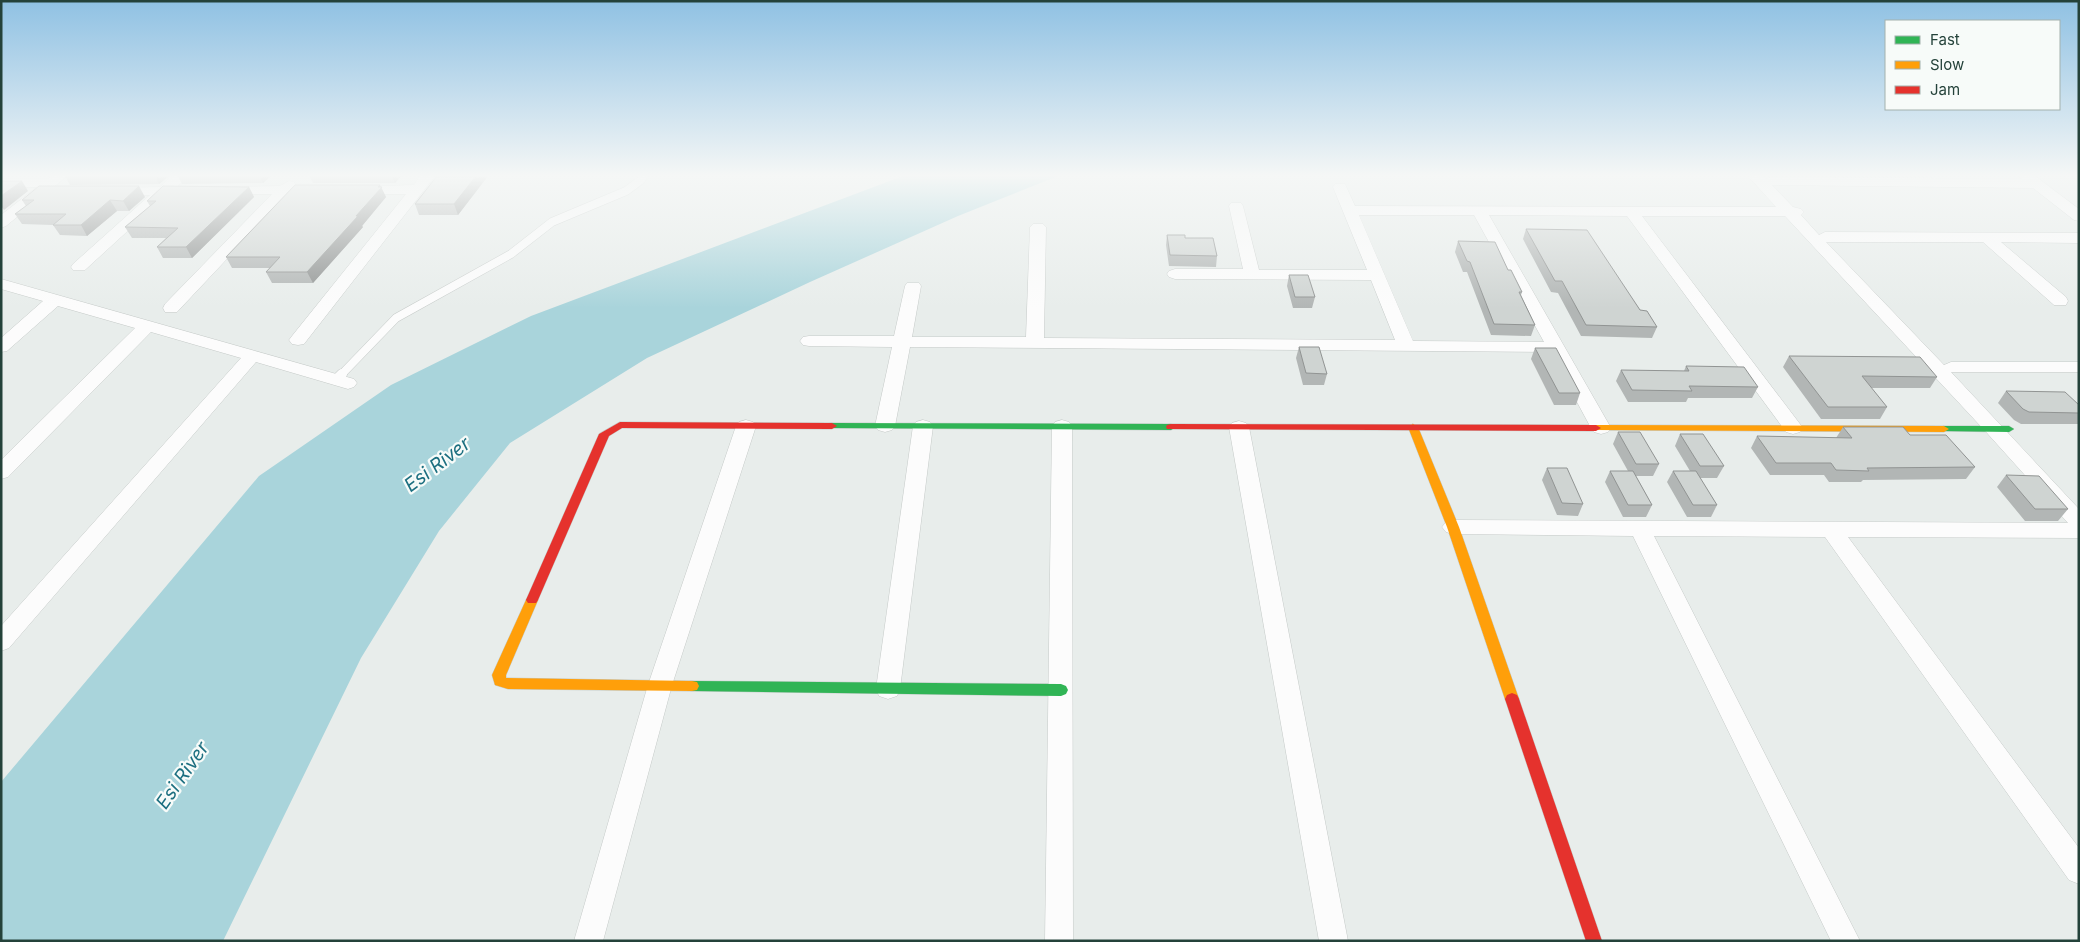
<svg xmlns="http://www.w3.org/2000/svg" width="2080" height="942" viewBox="0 0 2080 942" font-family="Inter,sans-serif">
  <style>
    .water { fill: #a9d4db }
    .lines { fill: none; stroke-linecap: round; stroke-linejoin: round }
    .lane-far1-casing { stroke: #c5cac8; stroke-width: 9 }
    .lane-casing { stroke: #c5cac8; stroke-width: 11 }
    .street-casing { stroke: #c5cac8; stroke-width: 1 }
    .fast-casing { stroke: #c3cbc8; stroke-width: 1 }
    .slow-casing { stroke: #c3cbc8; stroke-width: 1 }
    .jam-casing { stroke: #c3cbc8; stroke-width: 1 }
    .lane-far1 { stroke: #fcfcfc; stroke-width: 8 }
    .lane { stroke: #fcfcfc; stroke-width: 10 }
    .street { fill: #fcfcfc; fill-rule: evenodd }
    .fast { fill: #30b455; fill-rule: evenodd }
    .slow { fill: #ff9f0a; fill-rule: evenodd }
    .jam { fill: #e5322d; fill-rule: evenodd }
    .wall { fill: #b2b6b5 }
    .shaded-wall { fill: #919493 }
    .building { fill: #cfd4d2; stroke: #919493 }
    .labels { text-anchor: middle; stroke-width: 4.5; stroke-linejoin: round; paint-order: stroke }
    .water-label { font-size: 19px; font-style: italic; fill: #1c6f80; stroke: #f7fbf9 }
  </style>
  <rect width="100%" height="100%" fill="#e8edeb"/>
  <path class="water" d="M903,176H1058L958,216L810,282L647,358L510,443L439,531L361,658L223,941H1V782L259,476L391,385L531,316Z"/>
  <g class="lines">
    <g class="lane-far1-casing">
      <path id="lane-far1" d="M341,375L396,318L511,254L552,222L626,191L641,180L643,176"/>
    </g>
    <g class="lane-casing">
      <path id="lane" d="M337,379L342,374"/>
    </g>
    <g class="street-casing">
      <path id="street" d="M51,176H67L6,226L1,228V215L37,187H1V179H48Z
        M171,176H187L177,187L189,188L191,191L189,194L167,195L85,270H73L71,267L73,264L150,195H115L110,194L108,191L110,188L160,187Z
        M420,176H435L304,344L298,345L292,344L289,340L292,336L406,194H355L350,193L348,190L350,187L414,185Z
        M1748,176H1763L1766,179L1772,177L2021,179L2019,176H2035L2079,209V221L2074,220L2033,188L1772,185L1793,207L1801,209L1804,212L1801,215L1819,235L1825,232L2079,233V243L2001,242L2066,297L2068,301L2066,305H2054L1983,242H1826L1944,365L1951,362H2079V372H1951L2079,509V538L1848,537L2079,848V884L2069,880L1825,537L1654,536L1860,941H1831L1633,536L1453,534L1446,532L1442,527L1446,522L1453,520L2068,523L1987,433L1785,216H1642L1800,424L1803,428L1800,432L1793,434L1786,432L1627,216L1489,215L1611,428L1608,432L1601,434L1594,432L1591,428L1550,352L910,347L895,426L892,430L885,432L878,430L875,426L892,347L809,346L803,345L800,341L803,337L809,336H894L905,286L907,283H919L921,286L912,337H1026L1030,227L1033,224H1043L1046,227L1044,338L1395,340L1371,280L1175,279L1169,277L1167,274L1169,271L1175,269H1243L1229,206L1231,203H1241L1243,206L1259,270H1367L1333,187L1335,184H1345L1355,206L1776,207ZM1359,215H1474L1544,342L1413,341Z
        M289,181L294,182L296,186L321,187L323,190L321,193L288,194L177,312H165L163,308L165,304L272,194H223L218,193L216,190L218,187L280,186Z
        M1,279L354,379L357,383L354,387L348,389L256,362L9,648L1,651V626L241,358L151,332L8,477L1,479V460L135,328L58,306L7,351L1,352V338L43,301L1,289Z
        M746,420L753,422L756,426L672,685L603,941H574L648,685L736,426L739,422Z
        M923,420L930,422L933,426L900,689L897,696L888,699L879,696L876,689L913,426L916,422Z
        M1062,420L1069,422L1072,426L1073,941H1045L1052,426L1055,422Z
        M1239,421L1246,423L1249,427L1348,941H1319L1229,427L1232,423Z"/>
    </g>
    <g class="fast-casing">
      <path id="fast" d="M832,423L1171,424L1176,427L1171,430L828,428L827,426L828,424Z
        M1944,426H2009L2014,429L2009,432L1940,431L1939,429Z
        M692,681L1061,684L1066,686L1068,690L1066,694L1061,696L692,691L687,690L685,686L687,682Z"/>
    </g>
    <g class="slow-casing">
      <path id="slow" d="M1413,424L1418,427L1459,527L1519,699L1517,703L1512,705L1507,703L1505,699L1447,527L1408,427Z
        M1596,425L1944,426L1949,429L1944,432L1592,430L1591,428L1592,426Z
        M532,595L536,597L538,600L506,675V678L692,681L697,682L699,686L697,690L692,691L508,689L495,685L492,675L526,600L528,597Z"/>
    </g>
    <g class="jam-casing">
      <path id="jam" d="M620,422L832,423L837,426L832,429L622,428L609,436L538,600L536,603H528L526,600L599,434Z
        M1171,424L1596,425L1601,428L1596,431L1167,429L1166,427L1167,425Z
        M1512,693L1517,695L1519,699L1602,941H1586L1505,699L1507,695Z"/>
    </g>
    <use href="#lane-far1" class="lane-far1"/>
    <use href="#lane" class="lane"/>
    <use href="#street" class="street"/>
    <use href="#fast" class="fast"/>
    <use href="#slow" class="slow"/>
    <use href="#jam" class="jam"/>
  </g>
  <path class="wall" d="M65,176H169L159,184L70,185Z
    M178,176H271L263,183L182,184Z
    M309,176H401L395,183H313Z
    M488,176L458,215H419L415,204Z
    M249,187L254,197L192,258H163L157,247L166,238H132L125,227L150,206L147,201Z
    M381,187L386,197L362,226L363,227L313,283H272L266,272L270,268H232L226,257Z
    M145,197L129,211H117L87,236L60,235L53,225L22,224L15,214L26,206L22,200Z
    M1526,229L1640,310L1657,327L1652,338L1581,336L1558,293L1551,292L1523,239Z
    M1167,235L1185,238L1217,256L1216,267L1169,266L1166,245Z
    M1458,241L1508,270L1522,292L1521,295L1535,325L1531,336L1491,335L1467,272H1463L1455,252Z
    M1289,275L1315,297L1312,308H1293L1287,286Z
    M1299,347L1327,374L1324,385H1303L1296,358Z
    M1535,348L1580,393L1576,405H1554L1531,359Z
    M1789,356L1937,377L1930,388H1871L1887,407L1880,419H1821L1783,367Z
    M1686,366L1758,387L1752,398H1688L1686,402H1628L1616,381L1621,370L1684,371Z
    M2006,391L2079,405V424H2021L2014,420L1998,403Z
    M1843,427L1910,435L1975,467L1966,479L1863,480L1861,482H1829L1824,475H1770L1751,448L1757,436L1836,438Z
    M1618,432L1659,464L1653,476H1636L1652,505L1646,517H1623L1605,482L1610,471H1628L1613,444Z
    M1680,434L1724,466L1717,478H1700L1717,505L1711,517H1687L1667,482L1673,471H1690L1675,446Z
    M1547,468L1583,504L1578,516L1557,515L1542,480Z
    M2006,475L2068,509L2058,521H2025L1997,487Z"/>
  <path class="shaded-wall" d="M155,176H169L159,184Z
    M259,176H271L263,183Z
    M392,176H401L395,183Z
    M476,176H488L458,215L454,204Z
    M22,181L28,191L4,210L1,206V196Z
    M380,185L386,197L362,226L363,227L313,283L307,272Z
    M139,186L145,197L129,211L123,201Z
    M249,187L254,197L192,258L186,247Z
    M110,200L117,211L87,236L81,225Z"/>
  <path class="building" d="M437,176H476L454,204H415Z
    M1,181H22L1,196Z
    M295,185H380L378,187H382L356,216H358L307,272H266L280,257H226Z
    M39,186H139L123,201L110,200L81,225H53L66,214H15L34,200H22Z
    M163,186L249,187L186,247H157L178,228L125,227L156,201H147Z
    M1526,229L1587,230L1640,310L1647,311L1657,327L1586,325L1562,281H1555Z
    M1167,235H1185V238H1213L1217,256L1170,255Z
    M1458,241L1495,242L1508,270H1511L1522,292H1519L1535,325L1494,324L1470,262L1467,261Z
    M1289,275H1308L1315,297H1295Z
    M1299,347H1319L1327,374L1306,373Z
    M1535,348H1556L1580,393H1559Z
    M1789,356L1920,357L1937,377L1862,376L1887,407H1828Z
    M1686,366L1744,367L1758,387L1689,386L1692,391L1632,390L1621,370L1689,371Z
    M2006,391L2065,392L2079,405V413L2029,412L2023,409Z
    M1843,427H1903L1910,435H1946L1975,467L1867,468L1869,471L1836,470L1831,463H1776L1757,436L1852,438Z
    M1618,432H1640L1659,464H1636Z
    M1680,434H1703L1724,466H1700Z
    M1547,468H1567L1583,504L1562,503Z
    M1610,471H1633L1652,505H1628Z
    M1673,471H1696L1717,505H1693Z
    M2006,475L2039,476L2068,509H2035Z"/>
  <linearGradient id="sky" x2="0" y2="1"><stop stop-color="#8fc1e3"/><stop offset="0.57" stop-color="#f5f7f6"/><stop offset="1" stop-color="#f5f7f6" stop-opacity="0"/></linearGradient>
  <rect width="2080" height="308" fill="url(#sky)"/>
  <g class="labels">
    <g class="water-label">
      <text transform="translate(437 464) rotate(-37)" y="7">Esi River</text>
      <text transform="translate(182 775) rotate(-55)" y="7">Esi River</text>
    </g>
  </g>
  <rect width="2080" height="942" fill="none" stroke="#24423a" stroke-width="5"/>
  <rect x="1885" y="20" width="175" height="90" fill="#f7fbf9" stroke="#a3b1ad"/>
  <rect x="1895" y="36" width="25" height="8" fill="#30b455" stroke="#a3b1ad"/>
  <text x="1930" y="45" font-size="15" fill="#24423a">Fast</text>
  <rect x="1895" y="61" width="25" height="8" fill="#ff9f0a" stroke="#a3b1ad"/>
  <text x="1930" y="70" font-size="15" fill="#24423a">Slow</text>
  <rect x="1895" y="86" width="25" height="8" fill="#e5322d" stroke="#a3b1ad"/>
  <text x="1930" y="95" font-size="15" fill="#24423a">Jam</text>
</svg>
